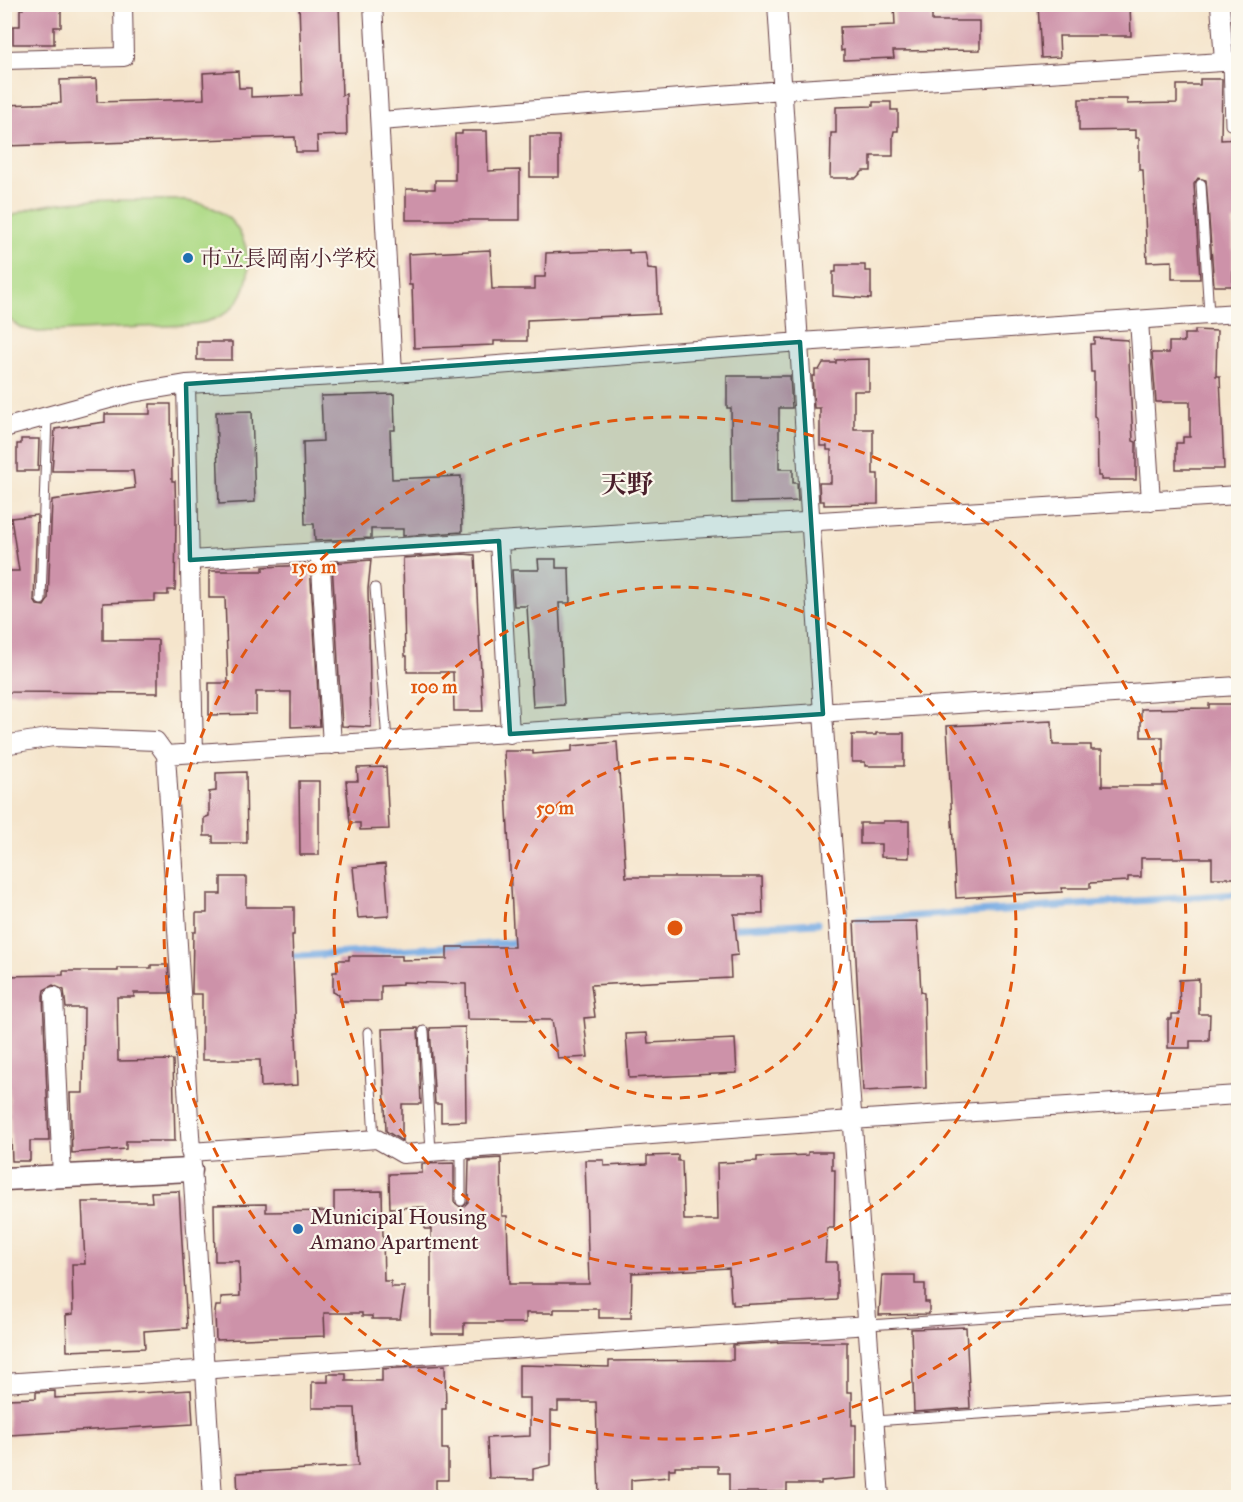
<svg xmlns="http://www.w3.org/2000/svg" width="1243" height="1502" viewBox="0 0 1243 1502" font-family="'IM FELL Great Primer','Noto Serif JP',serif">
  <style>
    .green { fill: #aeda86; stroke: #7c7c58; stroke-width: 1.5 }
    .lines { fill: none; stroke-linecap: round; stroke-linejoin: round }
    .stream { stroke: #76aae3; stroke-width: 7 }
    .building { fill: #cd92a9 }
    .service-casing { stroke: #643d43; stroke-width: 11 }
    .minor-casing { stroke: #643d43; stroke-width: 20 }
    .tertiary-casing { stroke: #643d43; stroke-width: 25 }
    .service { stroke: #fff; stroke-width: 9 }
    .minor { stroke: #fff; stroke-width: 18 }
    .tertiary { stroke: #fff; stroke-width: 22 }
    .marked { fill: #0f766e; fill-opacity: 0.2; stroke: #0f766e; stroke-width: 4.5; stroke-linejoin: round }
    .ring { fill: none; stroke: #e0560e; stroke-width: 3; stroke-dasharray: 10 8 }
    .poi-dot { fill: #1f6fb2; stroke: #fbf7ec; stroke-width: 2 }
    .labels { text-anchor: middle; stroke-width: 4.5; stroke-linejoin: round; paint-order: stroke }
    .poi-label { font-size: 22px; fill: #4a1f2b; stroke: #fbf7ec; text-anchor: start }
    .quarter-label { font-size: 26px; font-weight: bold; fill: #4a1f2b; stroke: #fbf7ec }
    .centre { fill: #e0560e; stroke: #fbf7ec; stroke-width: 3 }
    .ring-label { font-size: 18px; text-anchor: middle; font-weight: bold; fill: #e0560e; stroke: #fbf7ec; stroke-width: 4.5; stroke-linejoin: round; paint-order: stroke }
  </style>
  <rect width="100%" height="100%" fill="#fbf7ec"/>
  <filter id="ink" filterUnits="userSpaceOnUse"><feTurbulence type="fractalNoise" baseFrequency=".0167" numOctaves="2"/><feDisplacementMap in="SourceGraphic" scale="12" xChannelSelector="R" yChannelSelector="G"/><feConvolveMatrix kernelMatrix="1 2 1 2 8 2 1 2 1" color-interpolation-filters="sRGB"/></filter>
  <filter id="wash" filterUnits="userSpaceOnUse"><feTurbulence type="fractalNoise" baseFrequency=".008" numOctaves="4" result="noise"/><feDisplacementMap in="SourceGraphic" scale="24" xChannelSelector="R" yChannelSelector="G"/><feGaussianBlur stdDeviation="1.35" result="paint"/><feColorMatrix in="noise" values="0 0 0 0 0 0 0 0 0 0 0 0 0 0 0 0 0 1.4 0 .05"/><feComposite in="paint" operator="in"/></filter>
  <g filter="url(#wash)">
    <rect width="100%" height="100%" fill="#f5e5cc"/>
    <path class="green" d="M176,200C191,201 204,203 217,210C255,230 261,294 221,316C210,322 198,324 186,325L38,332L21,328L5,316V220C43,194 129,201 176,200Z"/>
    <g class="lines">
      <path class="stream" d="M858,920L1238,894
        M728,928L817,923
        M285,957L523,942"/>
    </g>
    <g id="blocks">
      <path class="building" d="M23,4H61V27H54V44H13V26H20V9H23Z
        M299,4H339L342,95L346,94L347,135L317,136L318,152H296L295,137L4,146V105L61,103L60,80L96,79L97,102L204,99L203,73L238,71L239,88H251V97L302,95Z
        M1038,4H1130L1131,36H1059L1060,57L1041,58Z
        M894,5H932V21H980V50L893,51L894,58L844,60V50L841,51L840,27L895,25Z
        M1200,79H1222L1221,140L1239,139V221H1233V286H1214L1206,180L1198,178L1194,184L1200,279H1172V261L1147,262L1143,170H1139V138H1136V130L1079,131V99H1127V104L1177,103V85H1200Z
        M873,102H891V110H898V131H894L893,136V156H871V171H863L856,178H830L831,133H836V107L873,106Z
        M462,131H487L488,171L520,170V220H406V189H435V180H455V134H462Z
        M530,136H559V177H530Z
        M490,250L492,289H535V277H545L546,253L629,250V253L645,252L648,269L657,270L659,314L527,320V341H494V345L414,348L412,285H409L408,254Z
        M836,265H865V271H871V299L833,296V272H836Z
        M1195,330L1217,331L1216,376H1220L1224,469H1176V443H1183V437H1190V402H1156L1152,353H1169V342H1184V334H1195Z
        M1094,338L1128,340L1133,441L1136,442V480H1101V476H1098L1097,418L1094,416V372H1091L1090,344H1094Z
        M197,342H232V360H197Z
        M869,359V391H854V429H873V474H878V504L824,505V501H820L819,483H831V450H827V446H820V408H814L812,376H815V370H819L823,363H836V360Z
        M727,376H790L792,408H779V469H793V483H797L798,501L732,503L731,408H727Z
        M394,394L395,430H390L392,479L461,476L462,532L403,536V529H371V538L315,541L314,524H305L303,442L323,441L321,396Z
        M150,404H171L172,481H175L176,520L175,590H168V595H155V601L103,603V640H158V693L4,692V571H19L11,518L37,515L34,600L37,605L44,606L48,600L52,500L135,488L133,471H52L55,429L105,422V414H150Z
        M252,411L255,502L219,504L216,412Z
        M21,439H39L38,471H17V444H21Z
        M463,554L475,555L483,711H454L453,672H407V656H405L403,558Z
        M538,559H556V568H569L570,603H559L564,705L533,707L527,606H514L512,570H539Z
        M371,560L368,589L371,727L342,726L332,563Z
        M310,565L320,726L291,727V692H256V714L209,715V683H228L225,598H209V571H263V567Z
        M1209,704H1239V878H1212V858H1141V877H1128V881L1090,883V888H1061L1062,892L956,898L947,726L1052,721L1053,745H1091V750H1102V786H1163V737H1141V709L1209,708Z
        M876,733H904V766H865V762H852V735H876Z
        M617,742L626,877H762L763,914H734L738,955L730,956L731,978L591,985L595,1017L584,1018L588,1057L558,1059L552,1020L467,1019L466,984L402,982V985L381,986V1001H339V995L333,992V972H337V960H349V956H402V960L447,959V947H514L504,751H533V754L572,751V746Z
        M386,767L389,829L360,830V823H350L346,781H358L357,768Z
        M246,772L247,843H213V836H204V818L209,816V792L216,791V773Z
        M299,781H319V855H300Z
        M883,821H909V858L881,857V844H860V823H883Z
        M385,864L389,916L358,918L353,867Z
        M221,877H246V907H294V935H292L298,1085L261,1087L260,1060H202V994H192L193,932H196V913H207V894H221Z
        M917,921L921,992L924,993L926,1088L863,1091L854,922Z
        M151,965H168L170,993H134V997H117L118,1061L173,1060L175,1141H126V1149L72,1153L70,1093H83L84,1008H66L64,990L53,985L44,990L43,996L49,1141H30V1161H12L4,976L63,975V971H118V968H151Z
        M1199,979V1014H1210L1209,1041H1190V1048H1168V1019H1172V1014H1180L1179,980Z
        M465,1027L466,1121L441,1122V1104H435L430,1028Z
        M418,1028L421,1104H402V1141L386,1131L382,1029Z
        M647,1033L648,1043L735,1039L737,1073L629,1078L626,1034Z
        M808,1152H832V1170H835L834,1228H827L825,1262H837V1300L733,1305V1301H731L729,1268L632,1273L631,1318H599V1309H554V1313H526V1323H464V1334H431V1229H425L424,1207L390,1208L389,1174L422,1173V1164L454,1163V1202L462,1208L468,1202L469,1160L501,1158L502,1216H507L509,1284H589L585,1160H604V1166L647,1164V1156L678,1155V1161H682L684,1220H718L717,1163L757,1161V1157L808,1155Z
        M179,1191L187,1328L144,1331L145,1348L67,1351L66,1315L73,1314L72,1264H85L82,1202H152L151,1192Z
        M382,1191L384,1281H391V1287H405L400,1319H372V1316H362V1313H324L325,1336L216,1340L215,1312L216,1306H221V1297L240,1296L239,1261H215L214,1205L266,1204V1212L334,1211V1192Z
        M882,1275H915V1284H925V1302H929V1314L879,1315Z
        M966,1327L970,1408L914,1412L911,1329Z
        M784,1342H847V1392H852V1425H856V1478L821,1481V1484H787V1492H729V1473H718V1466H675V1469H669V1477L631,1480V1497H599L596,1402H558V1411H551V1465L533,1469V1479L489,1478L487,1438L530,1436V1398H519V1365L609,1367V1361L733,1360V1345Z
        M445,1365L446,1409H442V1449H448V1480H436V1497H238L237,1473L358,1466L355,1408H312V1382H328V1374H346V1381H382V1369Z
        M191,1390L193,1424L9,1435L6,1399L36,1398V1392L55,1391V1398Z"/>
    </g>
  </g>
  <g filter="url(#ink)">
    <use href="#blocks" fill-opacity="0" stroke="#643d43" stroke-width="1.5"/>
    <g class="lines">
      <g class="service-casing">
        <path id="service" d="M1228,62L1230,125
          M1201,184L1209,315
          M375,588L387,741
          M41,600L47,416
          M424,1031L431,1152
          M368,1032L374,1140
          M461,1150V1201
          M869,1325L1238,1300
          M874,1421L1238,1397"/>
      </g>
      <g class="minor-casing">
        <path id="minor" d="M373,4L393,373
          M777,4L823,714L880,1498
          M1220,4L1224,62
          M4,60L124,57L123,4
          M380,121L783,90L1238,61
          M1139,320L1151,501
          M186,384L194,753
          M4,428L127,394L186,384L393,373L800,342L1238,313
          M320,552L332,745
          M190,560L499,541
          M510,734L499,541L1238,495
          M4,745L53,737L156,741L166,755L213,1498
          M166,755L1238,686
          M54,996L62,1177
          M190,1152L377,1139L403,1154L851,1120L1238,1095
          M4,1383L869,1325"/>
      </g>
      <g class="tertiary-casing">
        <path id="tertiary" d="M4,1179L191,1170"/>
      </g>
      <use href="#service" class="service"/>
      <use href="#minor" class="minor"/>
      <use href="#tertiary" class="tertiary"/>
    </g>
  </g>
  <path class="marked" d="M800,342L823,714L510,734L499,541L190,560L186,384Z"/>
  <g class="ring">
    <circle cx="675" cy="928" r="170"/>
    <circle cx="675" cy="928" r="341"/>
    <circle cx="675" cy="928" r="511"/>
  </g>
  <g class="poi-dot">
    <circle cx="188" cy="258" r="6"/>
    <circle cx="298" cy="1229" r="6"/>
  </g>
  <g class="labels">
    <g class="poi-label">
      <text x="200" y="266">市立長岡南小学校</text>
      <text x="310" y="1224">Municipal Housing<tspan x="310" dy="25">Amano Apartment</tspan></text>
    </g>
    <g class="quarter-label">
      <text x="627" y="493">天野</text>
    </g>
  </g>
  <circle cx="675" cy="928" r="9" class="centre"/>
  <g class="ring-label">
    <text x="314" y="573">150 m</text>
    <text x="434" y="693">100 m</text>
    <text x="555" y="814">50 m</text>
  </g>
  <rect width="1243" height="1502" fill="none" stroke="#fbf7ec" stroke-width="24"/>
</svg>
